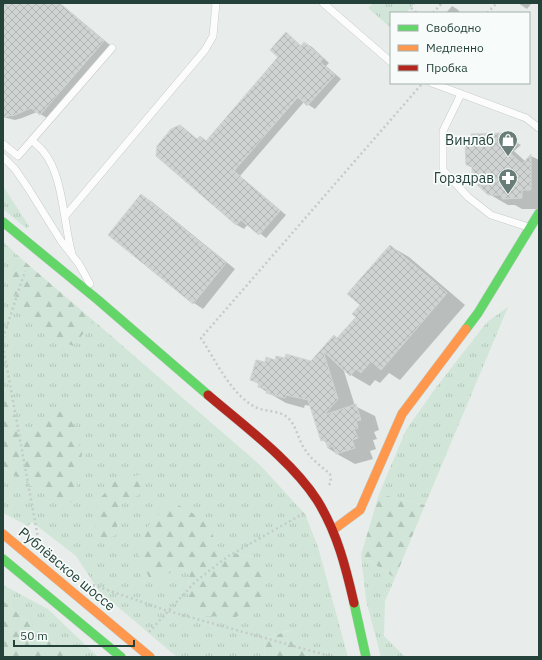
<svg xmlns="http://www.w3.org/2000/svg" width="542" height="660" viewBox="0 0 542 660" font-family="'IBM Plex Sans',sans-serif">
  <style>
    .grass { fill: url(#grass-tufts); fill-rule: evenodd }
    .forest { fill: url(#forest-firs) }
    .shadow { fill: #0003 }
    .building { fill: url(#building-cross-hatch); stroke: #d1d6d4 }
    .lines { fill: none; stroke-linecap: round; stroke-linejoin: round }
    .lane-casing { stroke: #c5cac8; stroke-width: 8 }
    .fast-casing { stroke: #c3cbc8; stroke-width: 10 }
    .slow-casing { stroke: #c3cbc8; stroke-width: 10 }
    .jam-casing { stroke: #c3cbc8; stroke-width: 10 }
    .path { stroke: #c3ccca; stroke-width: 2.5; stroke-dasharray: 2 3; stroke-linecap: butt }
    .lane { stroke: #fcfcfc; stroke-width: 7 }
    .fast { stroke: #63d668; stroke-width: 9 }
    .slow { stroke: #ff974d; stroke-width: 9 }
    .jam { stroke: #b3261e; stroke-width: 9 }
    .labels { text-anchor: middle; stroke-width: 3.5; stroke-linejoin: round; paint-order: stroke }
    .poi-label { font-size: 14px; fill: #24423a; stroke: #f7fbf9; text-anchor: end }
    .street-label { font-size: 14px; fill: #24423a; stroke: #f7fbf9 }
  </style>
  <defs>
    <pattern id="grass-tufts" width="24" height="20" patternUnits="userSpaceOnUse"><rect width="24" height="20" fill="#d1e6d8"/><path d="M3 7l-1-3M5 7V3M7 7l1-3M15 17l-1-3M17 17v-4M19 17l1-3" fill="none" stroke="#b3c6ba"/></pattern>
    <pattern id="forest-firs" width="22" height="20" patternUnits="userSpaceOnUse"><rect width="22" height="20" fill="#d1e6d8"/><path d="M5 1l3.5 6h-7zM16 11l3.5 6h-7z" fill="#b3c6ba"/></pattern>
    <pattern id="building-cross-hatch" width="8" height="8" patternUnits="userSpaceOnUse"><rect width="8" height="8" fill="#cfd4d2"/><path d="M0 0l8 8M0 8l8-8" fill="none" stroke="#b2b7b5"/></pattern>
  </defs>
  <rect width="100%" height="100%" fill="#e8edeb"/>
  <path class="grass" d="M373,3H415L406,13H391V28L368,8Z
    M3,186L29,226L27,229L3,209Z
    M3,242L24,261L7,282L72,346L94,321L260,465L305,514L318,547L348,657H313L293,629L264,639L265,657H177L99,591L76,556L32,522L28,526L3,513V468L45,494L31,431L16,421L3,383ZM97,502H122L115,536ZM212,533L219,550L254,557L187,592L190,571L176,569Z
    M508,307L425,505L379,494L406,430L437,386L487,322Z
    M361,555L395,578L385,601L384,636L405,657H381L366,600Z
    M3,585L48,609L98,657H71L3,601Z"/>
  <path class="forest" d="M24,261L94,321L73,346L38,330L7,282Z
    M3,383L16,421L31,431L68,406L82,454L74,503L45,494L3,468Z
    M143,474L141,494L122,503L115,536L95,540L97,502L116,480Z
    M379,494L425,505L395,578L361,555Z
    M171,501L201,518L212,533L219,550L254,557L264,576L268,596L236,617L197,616L187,592L190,571L176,569L152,584L138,553L149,525Z
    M3,601L71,657H3Z
    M294,629L313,657H265L264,639Z"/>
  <path class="shadow" d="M3,3H60L110,45L47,118L37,112L22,118L15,120L3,117Z
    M518,3H532L527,9Z
    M452,6L457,9L461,13H446Z
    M286,34L302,46L305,43L312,47L329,63L326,66L341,79L315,109L304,102L240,176L286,215L266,238L248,224L244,229L237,225L157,155L180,126L198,140L200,137L207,141L280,57Z
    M502,134L521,145L514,151L526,162L531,156L539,160V209H522L515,205H508L489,194L473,168L467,165L472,145V135Z
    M142,196L151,201L235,269L203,309L194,303L110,235Z
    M390,246L409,257L465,305L400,380L389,373L380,383L375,380L370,386L351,375L343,368L355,406L375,416L379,430L374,432L377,439L373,440L376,449L370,451L373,459L355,464L337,454L328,448L327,443L322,440L311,406L305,405L304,408L286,403L267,392L259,387L260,385L252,380L266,363L276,361L312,362L334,337L338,339L357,317L361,305Z"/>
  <path class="building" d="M3,3H59L104,41L40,115L31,108L15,115L3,117Z
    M286,32L301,46L304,42L323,58L320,62L335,75L307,106L298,97L234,171L280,211L259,235L241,220L236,225L156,156L157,146L171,129L180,125L197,139L200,136L206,141L278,57L270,50Z
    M503,133L496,140L522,164L531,154V190H522V198L502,199V195H488L472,180V165H466L465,144H471V134Z
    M141,194L226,263L193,304L108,235Z
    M390,245L447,293L381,370L371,361L361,373L356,369L350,376L323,351L338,399L324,415L356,404L361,420L356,421L358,428L354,429L358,438L352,440L355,448L336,454L333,446L328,448L325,440L321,441L308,400L286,395L285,398L266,393L267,389L258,387L259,383L250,380L256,360L265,362L266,357L275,360L276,356L285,358L286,354L311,361L334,335L337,338L356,317L352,314L360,305L347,294Z"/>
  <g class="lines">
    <g class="lane-casing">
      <path id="lane" d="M323,3L391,62
        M432,83L526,118L539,128
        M461,94L443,131V170L468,197L491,215L528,227
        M32,140C35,144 40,147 43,151C64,176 63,223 72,254
        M3,144L18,156L112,48
        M3,157L15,169L28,188L61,241L79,264L90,284
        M66,215L205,50L213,36L216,3"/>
    </g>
    <g class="fast-casing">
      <path id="fast" d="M3,222L98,300L208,395
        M466,329L478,313L539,213
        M3,559L121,657
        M354,603L366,657"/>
    </g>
    <g class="slow-casing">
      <path id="slow" d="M333,530L360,510L402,414L466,329
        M3,534L150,657"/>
    </g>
    <g class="jam-casing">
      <path id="jam" d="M208,395C243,425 292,461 317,500C337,532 346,568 354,603"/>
    </g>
    <path class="path" d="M411,8L417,13
      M433,13L442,3
      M487,13L497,3
      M3,338L25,271
      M3,346L38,538
      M329,485L331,482L330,474C322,467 312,460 306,451C298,441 297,425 287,417C278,410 265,412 255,407C230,393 216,361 201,338L421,85
      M93,585L168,611L333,657
      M149,632L195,582L227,557L304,513"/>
    <use href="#lane" class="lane"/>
    <use href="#fast" class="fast"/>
    <use href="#slow" class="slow"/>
    <use href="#jam" class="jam"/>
  </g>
  <defs>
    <g id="shop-pin" transform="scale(1)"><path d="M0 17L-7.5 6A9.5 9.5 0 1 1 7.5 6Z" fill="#697e78" stroke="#f7fbf9"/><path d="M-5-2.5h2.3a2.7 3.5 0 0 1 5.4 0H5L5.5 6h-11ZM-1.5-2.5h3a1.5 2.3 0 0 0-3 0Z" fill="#fff"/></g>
    <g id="pharmacy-pin" transform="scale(1)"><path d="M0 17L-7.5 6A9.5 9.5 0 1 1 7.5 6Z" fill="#697e78" stroke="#f7fbf9"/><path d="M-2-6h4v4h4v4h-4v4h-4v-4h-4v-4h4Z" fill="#fff"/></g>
  </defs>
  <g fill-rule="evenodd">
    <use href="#shop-pin" x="508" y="140"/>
    <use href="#pharmacy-pin" x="508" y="178"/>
  </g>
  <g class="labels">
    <g class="poi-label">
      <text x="494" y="145">Винлаб</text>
      <text x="494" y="183">Горздрав</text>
    </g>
    <g class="street-label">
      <text transform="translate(67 569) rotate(40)" y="5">Рублёвское шоссе</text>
    </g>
  </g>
  <rect width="542" height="660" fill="none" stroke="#24423a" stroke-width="8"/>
  <rect x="390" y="12" width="140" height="72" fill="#f7fbf9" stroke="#a3b1ad"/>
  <rect x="398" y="25" width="20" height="6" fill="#63d668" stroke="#a3b1ad"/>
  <text x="426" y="32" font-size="12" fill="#24423a">Свободно</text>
  <rect x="398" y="45" width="20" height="6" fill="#ff974d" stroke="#a3b1ad"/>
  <text x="426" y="52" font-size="12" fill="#24423a">Медленно</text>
  <rect x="398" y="65" width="20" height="6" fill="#b3261e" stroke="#a3b1ad"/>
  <text x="426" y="72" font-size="12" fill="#24423a">Пробка</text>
  <path d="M14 640v6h120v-6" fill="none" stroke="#24423a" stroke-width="2"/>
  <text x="20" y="640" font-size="12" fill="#24423a" stroke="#f7fbf9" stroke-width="3" paint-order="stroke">50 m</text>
</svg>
